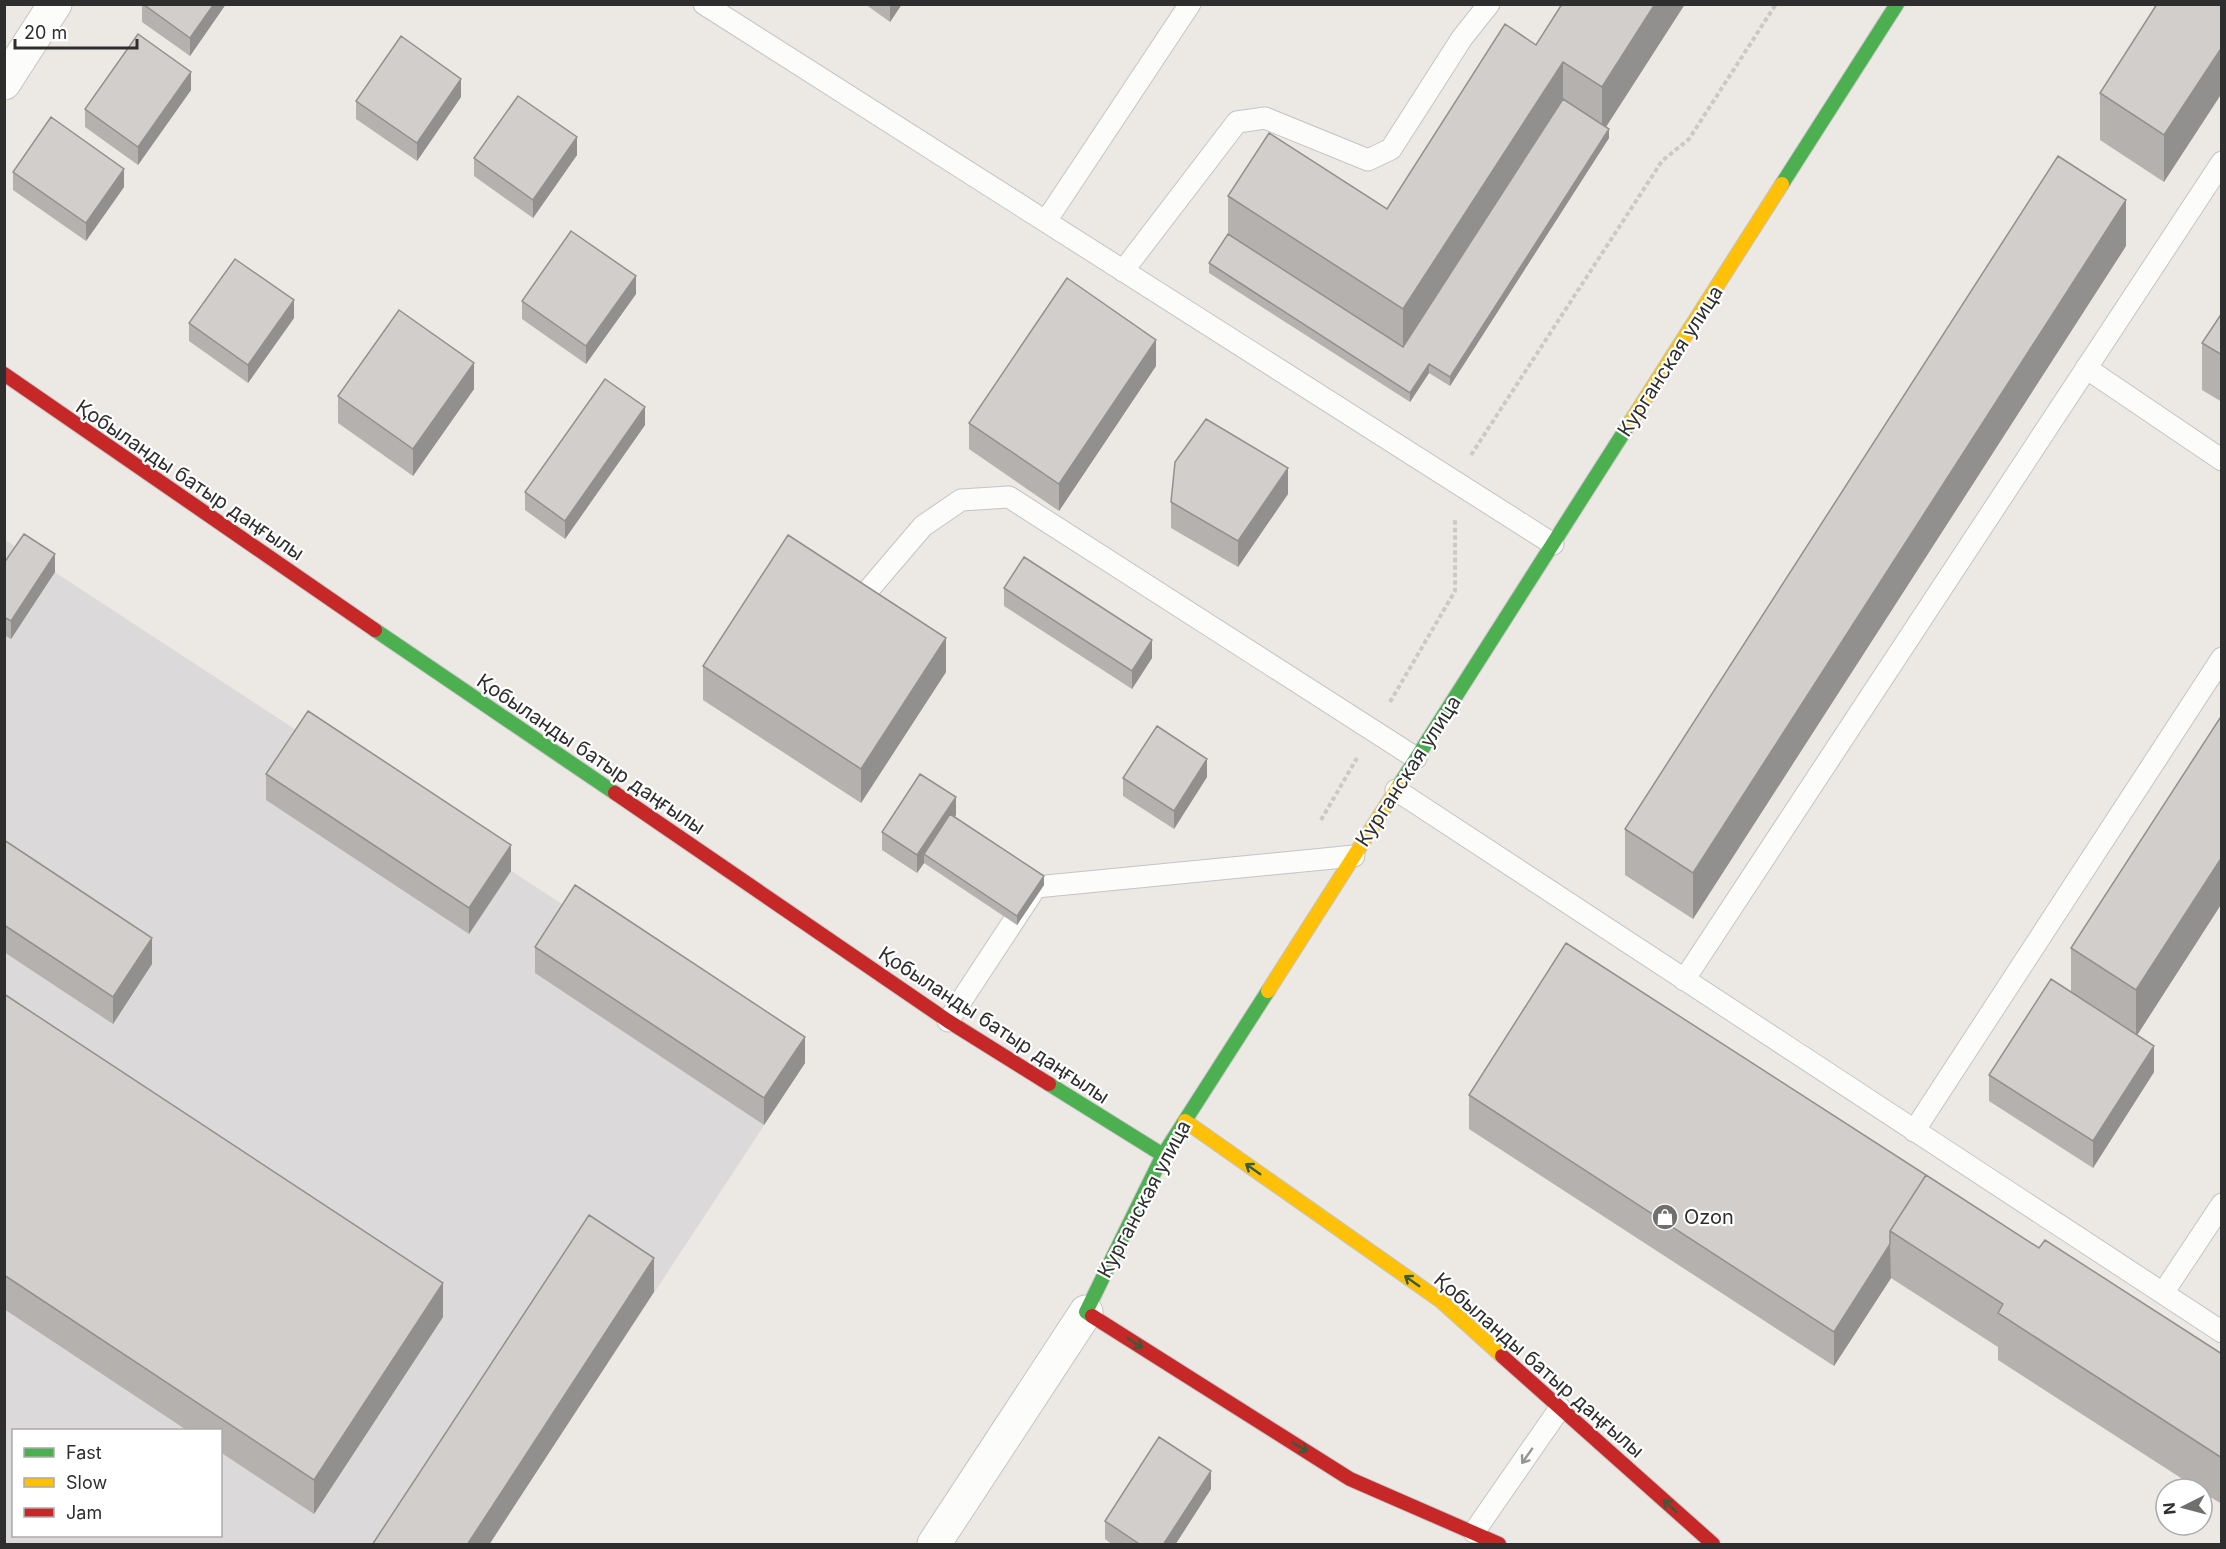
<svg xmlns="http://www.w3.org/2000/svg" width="2226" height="1549" viewBox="0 0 2226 1549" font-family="Inter,sans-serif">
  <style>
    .industrial { fill: #dcd9db; fill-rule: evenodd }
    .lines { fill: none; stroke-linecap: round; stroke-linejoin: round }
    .lane-casing { stroke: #c5c4c5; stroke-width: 23 }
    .street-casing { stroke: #c5c4c5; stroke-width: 35 }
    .fast-casing { stroke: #c5c4c5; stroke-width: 16 }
    .slow-casing { stroke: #c5c4c5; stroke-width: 16 }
    .jam-casing { stroke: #c5c4c5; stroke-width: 16 }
    .path { stroke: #c9c9c8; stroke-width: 4; stroke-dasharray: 4.5 3; stroke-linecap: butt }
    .lane { stroke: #fcfcfb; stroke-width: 21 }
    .street { stroke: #fcfcfb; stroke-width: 33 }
    .fast { stroke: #4caf50; stroke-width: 14 }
    .slow { stroke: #ffc107; stroke-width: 14 }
    .jam { stroke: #c62828; stroke-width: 14 }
    .wall { fill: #b4b1af }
    .shaded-wall { fill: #92908e }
    .building { fill: #d1cecb; stroke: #92908e; stroke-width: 1.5 }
    .oneway { stroke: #385b3a }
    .oneway2 { stroke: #959594 }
    .labels { text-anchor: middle; stroke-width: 4.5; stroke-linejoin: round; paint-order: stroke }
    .street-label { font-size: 20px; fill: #2e2e2e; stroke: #fff }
    .poi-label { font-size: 20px; fill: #2e2e2e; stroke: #fff; text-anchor: start }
  </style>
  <rect width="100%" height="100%" fill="#ece8e4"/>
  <path class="industrial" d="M4,539L805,1063L489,1544H5ZM14,1430H220V1536H14Z"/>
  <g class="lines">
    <g class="lane-casing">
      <path id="lane" d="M704,4L1553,544
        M1046,221L1190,4
        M1123,271L1237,122L1265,118L1368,160L1391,149L1462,38L1489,4
        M2086,368L2222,460
        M865,594L923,526L961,500L1009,497L1416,758
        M1396,790L2222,1332
        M1684,980L2222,162
        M948,1021L1036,887L1354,856
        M1914,1131L2222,658
        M2163,1293L2222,1204
        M1474,1532L1560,1408"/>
    </g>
    <g class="street-casing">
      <path id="street" d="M4,83L55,4
        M934,1544L1086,1312"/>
    </g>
    <g class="fast-casing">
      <path id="fast" d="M1782,184L1897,4
        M375,630L615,793
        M1398,787L1631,421
        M1049,1084L1163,1155
        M1092,1316L1086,1312L1163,1155L1268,991"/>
    </g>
    <g class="slow-casing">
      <path id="slow" d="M1631,421L1782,184
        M1268,991L1398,787
        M1185,1121L1441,1301L1502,1356"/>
    </g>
    <g class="jam-casing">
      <path id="jam" d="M4,374L375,630
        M615,793L948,1021L1049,1084
        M1092,1316L1350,1479L1499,1544
        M1502,1356L1713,1544"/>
    </g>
    <path class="path" d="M1471,455L1662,161L1689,139L1776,4
      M1390,702L1455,591V518
      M1321,820L1357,758"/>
    <use href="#lane" class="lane"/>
    <use href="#street" class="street"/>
    <use href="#fast" class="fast"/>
    <use href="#slow" class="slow"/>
    <use href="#jam" class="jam"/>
  </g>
  <path class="wall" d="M142,4H226L190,56L142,22Z
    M865,4H902L890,22Z
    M1562,4H1685L1606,127L1609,138L1450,386L1429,373L1410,402L1209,273V263L1228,234V196L1387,209L1536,45Z
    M2222,4L2164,182L2100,140V93Z
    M191,90L138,165L85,127V109Z
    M461,97L417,161L356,119V101Z
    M577,155L533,218L474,176V158Z
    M13,172L124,187L86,241L13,190Z
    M2126,246L1693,919L1625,875V829Z
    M636,294L586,364L522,319V301Z
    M2222,313V402L2202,390V343Z
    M294,318L248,383L189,341V323Z
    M1156,366L1059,511L969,449V423Z
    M474,389L413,476L338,423V396Z
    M645,425L565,539L525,510V492Z
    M1288,494L1238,567L1171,528V502Z
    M4,563L55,572L11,639L4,635Z
    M1004,588L1152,658L1132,689L1004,606Z
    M703,666L946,672L861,803L703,700Z
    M2222,715V903L2137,1035L2154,1072L2093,1168L1989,1101V1075L2071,993V948Z
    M266,774L511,871L469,934L266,800Z
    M1207,777L1174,829L1123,796V778Z
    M956,815L954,817L1044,885L1017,925L924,863L917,873L882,850V832Z
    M4,840L152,964L113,1024L4,952Z
    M535,947L805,1063L764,1125L535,973Z
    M4,994L443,1317L314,1514L220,1452V1431H188L4,1309Z
    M1469,1095L2039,1248L2222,1354V1504L2202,1492V1489H2198L1998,1360V1347L1891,1278L1834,1366L1469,1129Z
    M1211,1489L1175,1545H1113L1105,1539V1521Z"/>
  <path class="shaded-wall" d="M214,4H226L190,56V38Z
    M890,4H902L890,22Z
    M1655,4H1685L1602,133V87Z
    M2222,47V93L2164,182V135Z
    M1563,62V108L1403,356V309Z
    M191,72V90L138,165V147Z
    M461,79V97L417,161V143Z
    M1609,129V138L1450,386V377Z
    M577,137V155L533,218V200Z
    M124,169V187L86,241V223Z
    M2126,200V246L1693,919V873Z
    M636,276V294L586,364V346Z
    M294,300V318L248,383V365Z
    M1156,340V366L1059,511V484Z
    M474,363V389L413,476V449Z
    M1429,364V373L1410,402V393Z
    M645,407V425L565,539V521Z
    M1288,468V494L1238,567V541Z
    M55,554V572L11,639V621Z
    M946,638V672L861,803V769Z
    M1152,640V658L1132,689V671Z
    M1207,759V777L1174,829V811Z
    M956,797V815L928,857L924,854V863L917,873V855Z
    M511,845V871L469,934V908Z
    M2222,857V903L2136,1037V990Z
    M1044,876V885L1017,925V916Z
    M152,938V964L113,1024V997Z
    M805,1037V1063L764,1125V1098Z
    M2154,1046V1072L2093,1168V1141Z
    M1890,1244L1891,1278L1834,1366V1332Z
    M654,1258V1292L489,1545H467Z
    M443,1283V1317L314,1514V1480Z
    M1211,1471V1489L1175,1545H1163Z"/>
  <path class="building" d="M143,4H214L190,38Z
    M1562,4H1655L1602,87L1563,62L1403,309L1228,196L1269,133L1387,209L1505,24L1536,45Z
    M2157,4H2222V47L2164,135L2100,93Z
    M138,34L191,72L138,147L85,109Z
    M401,36L461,79L417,143L356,101Z
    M518,96L577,137L533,200L474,158Z
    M1563,99L1609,129L1450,377L1429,364L1410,393L1209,263L1228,234L1403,347Z
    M51,117L124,169L86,223L13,172Z
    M2058,156L2126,200L1693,873L1625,829Z
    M571,231L636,276L586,346L522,301Z
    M235,259L294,300L248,365L189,323Z
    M1067,278L1156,340L1059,484L969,423Z
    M399,310L474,363L413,449L338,396Z
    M2222,313V355L2202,343Z
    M605,379L645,407L565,521L525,492Z
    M1206,419L1288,468L1238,541L1171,502L1175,462Z
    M24,534L55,554L11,621L4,617V563Z
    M788,535L946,638L861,769L703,666Z
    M1024,557L1152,640L1132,671L1004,588Z
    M308,711L511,845L469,908L266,774Z
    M2222,715V857L2136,990L2071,948Z
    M1157,726L1207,759L1174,811L1123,778Z
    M920,774L956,797L917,855L882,832Z
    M950,814L1044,876L1017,916L924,854Z
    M4,840L152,938L113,997L4,925Z
    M575,885L805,1037L764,1098L535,947Z
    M1566,943L1926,1175L1890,1231V1244L1834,1332L1469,1095Z
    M2051,979L2154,1046L2093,1141L1989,1075Z
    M4,994L443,1283L314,1480L4,1275Z
    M1926,1175L2039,1248L2045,1240L2222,1354V1458L1998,1313L2003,1304L1890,1231Z
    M589,1215L654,1258L467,1545H372Z
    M1159,1437L1211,1471L1163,1545H1141L1105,1521Z"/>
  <defs><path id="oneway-shaft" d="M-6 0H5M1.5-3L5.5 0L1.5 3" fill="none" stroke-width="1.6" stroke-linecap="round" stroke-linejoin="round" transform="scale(1.5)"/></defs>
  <g class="oneway">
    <use href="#oneway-shaft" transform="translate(1253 1169) rotate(-145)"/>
    <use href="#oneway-shaft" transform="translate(1412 1281) rotate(-145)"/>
    <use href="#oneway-shaft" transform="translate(1135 1343) rotate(33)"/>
    <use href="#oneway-shaft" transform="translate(1300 1447) rotate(32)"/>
    <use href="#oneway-shaft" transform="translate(1670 1506) rotate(-138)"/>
  </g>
  <use class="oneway2" href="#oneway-shaft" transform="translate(1527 1456) rotate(125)"/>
  <defs>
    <g id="shop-disc" transform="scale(1.35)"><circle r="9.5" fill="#706f6e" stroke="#fff"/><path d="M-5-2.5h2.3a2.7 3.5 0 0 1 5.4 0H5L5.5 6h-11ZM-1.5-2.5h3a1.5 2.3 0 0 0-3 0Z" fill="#fff"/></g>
  </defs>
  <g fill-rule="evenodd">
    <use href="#shop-disc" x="1665" y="1217"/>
  </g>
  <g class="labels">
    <g class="street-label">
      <text transform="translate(1670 361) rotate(-57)" y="7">Курганская улица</text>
      <text transform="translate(190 480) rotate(34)" y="7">Қобыланды батыр даңғылы</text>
      <text transform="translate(591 754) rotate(34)" y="7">Қобыланды батыр даңғылы</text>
      <text transform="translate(1408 771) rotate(-57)" y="7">Курганская улица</text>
      <text transform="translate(994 1025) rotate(33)" y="7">Қобыланды батыр даңғылы</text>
      <text transform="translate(1144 1199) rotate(-62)" y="7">Курганская улица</text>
      <text transform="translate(1539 1365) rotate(41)" y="7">Қобыланды батыр даңғылы</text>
    </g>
    <g class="poi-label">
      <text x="1684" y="1224">Ozon</text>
    </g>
  </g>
  <rect width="2226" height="1549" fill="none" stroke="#2e2e2e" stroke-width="12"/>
  <rect x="12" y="1429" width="210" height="108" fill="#ffffff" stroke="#ababab" stroke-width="1.5"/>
  <rect x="24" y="1448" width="30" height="9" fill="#4caf50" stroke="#ababab" stroke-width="1.5"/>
  <text x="66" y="1459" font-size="18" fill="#2e2e2e">Fast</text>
  <rect x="24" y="1478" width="30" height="9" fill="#ffc107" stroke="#ababab" stroke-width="1.5"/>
  <text x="66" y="1489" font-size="18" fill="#2e2e2e">Slow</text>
  <rect x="24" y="1508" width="30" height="9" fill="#c62828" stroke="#ababab" stroke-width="1.5"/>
  <text x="66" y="1519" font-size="18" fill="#2e2e2e">Jam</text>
  <g transform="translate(2184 1507) rotate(264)"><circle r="28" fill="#ffffff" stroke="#ababab" stroke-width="1.5"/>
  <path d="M0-4.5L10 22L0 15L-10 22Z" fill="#706f6e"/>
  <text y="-9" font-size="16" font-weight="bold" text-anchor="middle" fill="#2e2e2e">N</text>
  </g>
  <path d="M15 39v9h122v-9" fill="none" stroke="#2e2e2e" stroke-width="3"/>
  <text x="24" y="39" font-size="18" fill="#2e2e2e" stroke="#ffffff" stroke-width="4.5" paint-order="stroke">20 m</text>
</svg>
